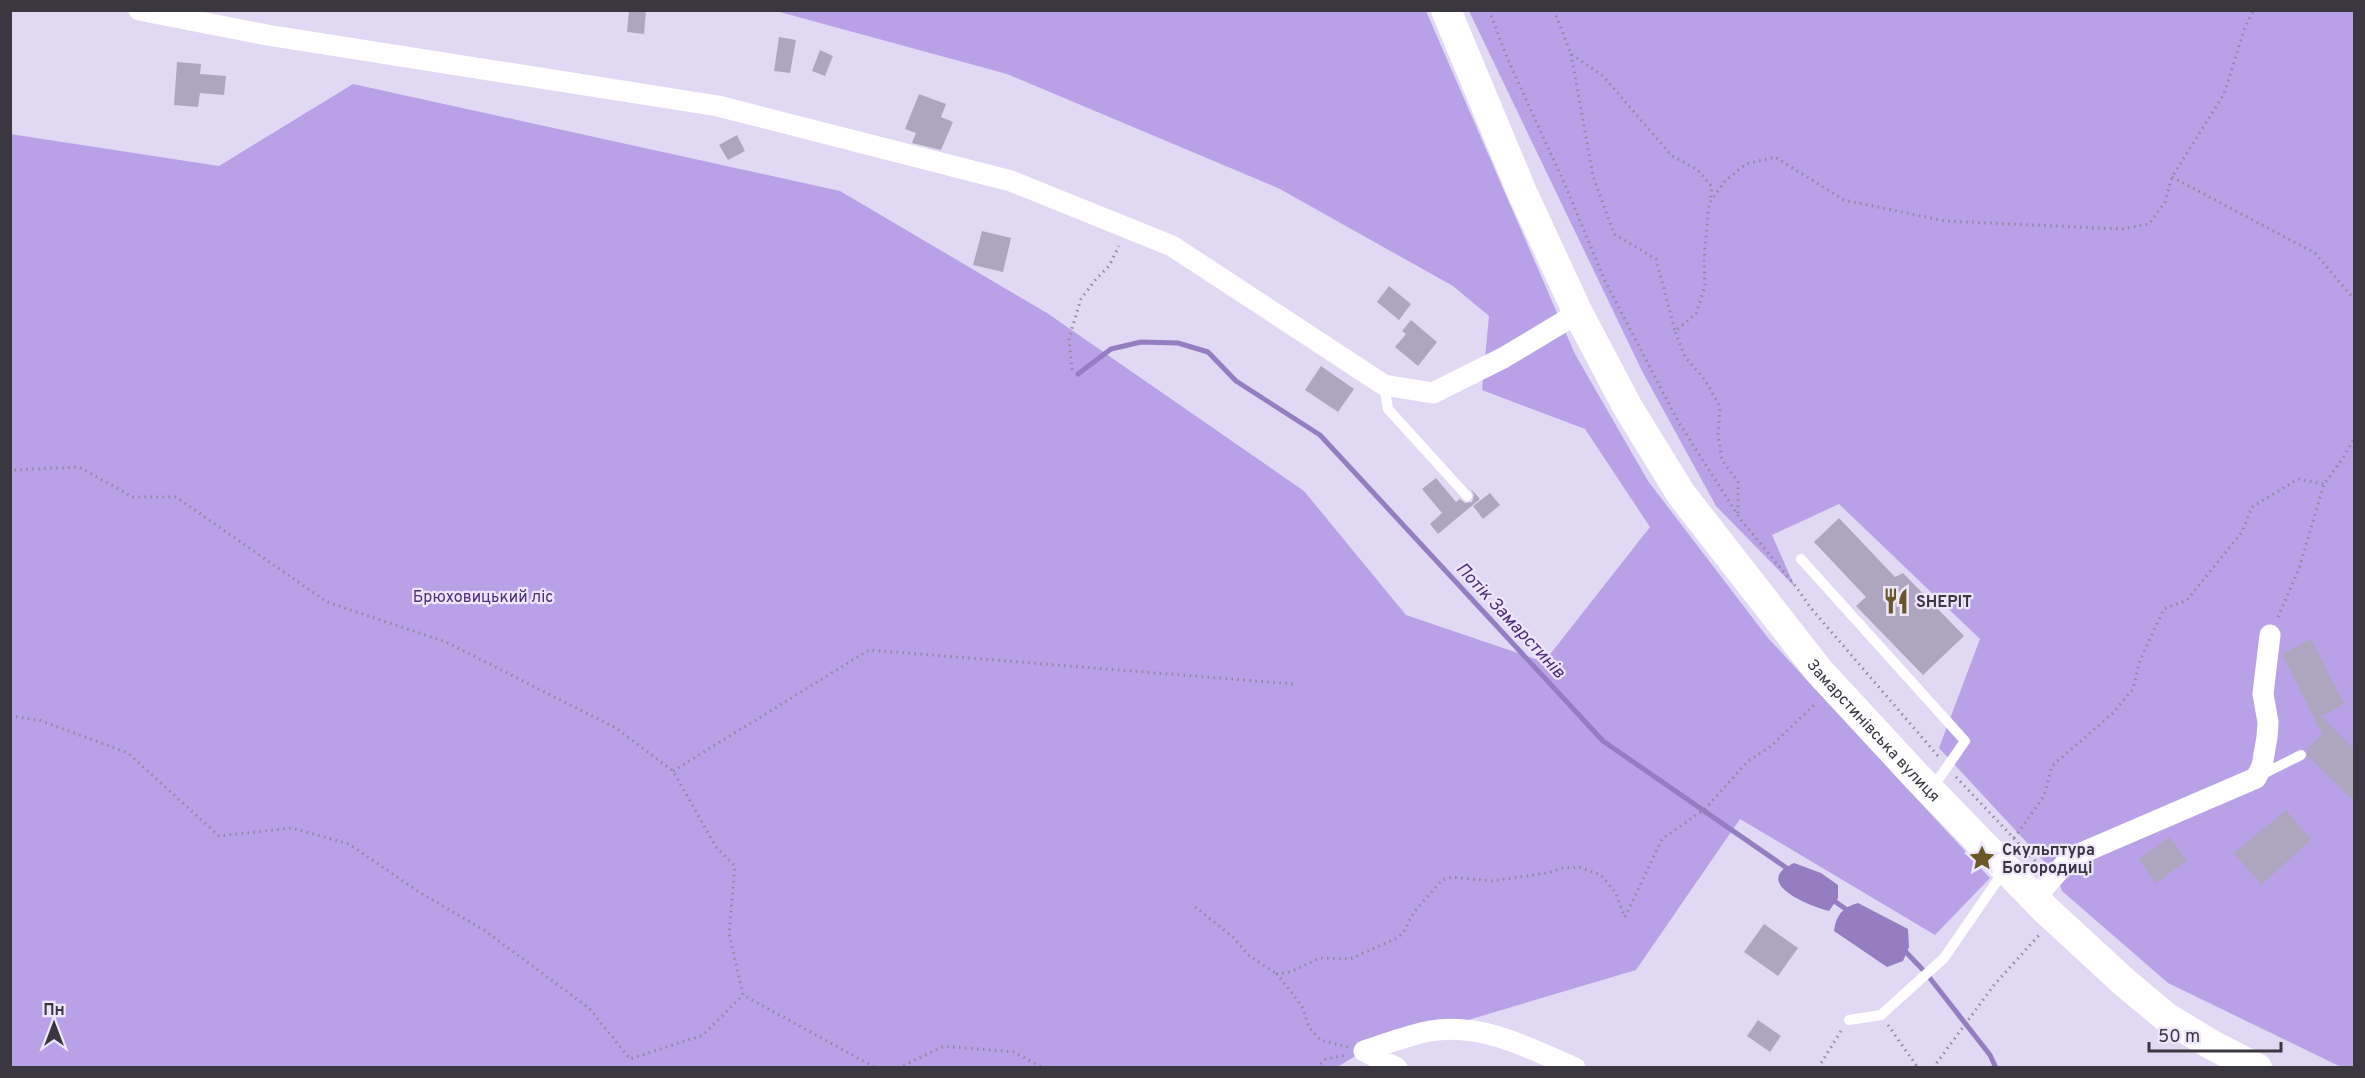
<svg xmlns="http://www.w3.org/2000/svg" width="2365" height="1078" viewBox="0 0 2365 1078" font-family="Overpass,sans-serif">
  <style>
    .green { fill: #b9a1e7 }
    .water { fill: #957dc1 }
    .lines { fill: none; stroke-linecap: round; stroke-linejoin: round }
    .stream { stroke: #957dc1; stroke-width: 5 }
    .building { fill: #ada6be }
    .path { stroke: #8f899b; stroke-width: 3; stroke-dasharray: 1.5 4.5; stroke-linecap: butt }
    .service { stroke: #fff; stroke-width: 10 }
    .minor { stroke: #fff; stroke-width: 21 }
    .secondary { stroke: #fff; stroke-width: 30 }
    .labels { text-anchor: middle; stroke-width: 4.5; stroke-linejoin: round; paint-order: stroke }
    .park-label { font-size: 16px; fill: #502d7f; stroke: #eee7fc }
    .poi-label { font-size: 16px; font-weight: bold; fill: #3a3741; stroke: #eee7fc; text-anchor: start }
    .street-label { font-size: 16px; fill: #3a3741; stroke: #eee7fc }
    .water-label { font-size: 18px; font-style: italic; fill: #502d7f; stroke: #eee7fc }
  </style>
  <rect width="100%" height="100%" fill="#e1d9f3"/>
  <path class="green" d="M776,11H1426L1575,354L1648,481L1768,638L1990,878L1935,935L1740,819L1636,970L1364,1051L1337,1067H11L10,134L219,166L353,84L840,191L1047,313L1304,491L1406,615L1544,662L1650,527L1585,429L1482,390L1489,316L1453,286L1278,188L1007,74Z
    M1469,11H2354V1067H2341L2168,983L2062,891L2056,874L1939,748L1980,639L1839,504L1772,535L1795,587L1716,506L1642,371Z"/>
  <path class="water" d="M1794,863L1821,873L1838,885V898L1829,911C1810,906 1750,883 1794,863Z
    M1858,903L1908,929L1909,947L1903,961L1887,967L1834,931C1836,915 1843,907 1858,903Z"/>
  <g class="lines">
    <path class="stream" d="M1078,374L1111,349L1141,342L1178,343L1208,352L1236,381L1320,435L1603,741L1791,871
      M1830,898L1850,912
      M1902,948L1924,971
      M1929,977L1990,1055L1996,1068"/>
  </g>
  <path class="building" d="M629,10H646L644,34L627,32Z
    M779,37L796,40L790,73L774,71Z
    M820,50L833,56L825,76L812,71Z
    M177,62L201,64L200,74L226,76L224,95L200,93L198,107L174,105Z
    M919,94L946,104L941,117L953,122L941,150L912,143L916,133L905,129Z
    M737,135L745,151L728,160L719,145Z
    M982,231L1011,238L1003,272L973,265Z
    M1389,286L1411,304L1399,320L1377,302Z
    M1411,320L1437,342L1418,366L1395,347L1406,334L1402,331Z
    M1321,366L1354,389L1338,412L1305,390Z
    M1436,478L1456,502L1460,499L1465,503L1472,502L1474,495L1471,489L1480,499L1438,534L1430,524L1442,513L1422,489Z
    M1490,493L1500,505L1483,519L1473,506Z
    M1839,518L1895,577L1903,573L1964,636L1923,675L1856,606L1866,597L1814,542Z
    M2311,639L2344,704L2321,716L2355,750V802L2308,756L2307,750L2322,734L2282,654Z
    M2286,810L2311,840L2261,885L2234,853Z
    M2170,837L2187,861L2156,883L2139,859Z
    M1764,924L1798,948L1778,976L1744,952Z
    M1758,1020L1781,1036L1770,1052L1747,1036Z"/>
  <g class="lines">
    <path class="path" d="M1489,10L1508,60L1566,187L1605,281L1679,423L1741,520L1797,588L1810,607L1938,756
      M1554,10L1571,54L1603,76L1672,156L1698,170L1712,187L1710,201
      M1571,54L1593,176L1614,234L1656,259L1675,331
      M2172,177L2315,253L2354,299
      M1072,370L1069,338L1081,299L1096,279L1109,266L1119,246
      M10,474L14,470L79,467L133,497H176L327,602L446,642L616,728L673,771L716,847L735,866L729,933L743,995L876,1068
      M1738,513V482L1722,460L1718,435L1720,407L1705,380L1685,357L1675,331L1696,314L1705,286L1704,260L1709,204L1725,181L1746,164L1775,157L1844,200L1945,221L2122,229L2149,224L2165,202L2172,177L2224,94L2245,27L2254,10
      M2278,617L2299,569L2324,484L2341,461L2354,439
      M10,716L39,720L128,753L219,836L292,828L349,844L419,892L484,930L589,1008L630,1059L703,1035L743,995
      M673,771L869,650L1294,684
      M1956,777L2040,866
      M2014,838L2044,796L2052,766L2113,713L2133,689L2140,660L2164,609L2187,600L2242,532L2252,507L2298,479L2324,484
      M1195,907L1233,937L1248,955L1277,974
      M1888,1025L1918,1068
      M1348,1047L1320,1040L1309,1027L1302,1006L1277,974L1290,972L1320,958L1350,959L1395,939L1403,933L1414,912L1442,880L1452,877L1491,881L1548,873L1562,868L1579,867L1601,875L1615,892L1625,917L1662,839L1705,809L1748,761L1770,747L1816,703
      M898,1068L944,1046L1014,1052L1043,1068
      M1316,1068L1326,1059L1347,1055
      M1818,1068L1841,1031
      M1933,1068L1994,985L2040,934"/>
    <path class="service" d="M1384,385L1388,409L1467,496
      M1801,559L1965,741L1931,790
      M2261,775L2301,755
      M1849,1020L1881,1015L1944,958L2004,871"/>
    <path class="minor" d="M139,10L267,35L718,106L1011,181L1172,246L1384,385L1433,393L1503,358L1578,313
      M2035,898L2070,858L2256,778L2262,766L2267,737L2268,722L2263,694L2270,635
      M1364,1051C1386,1044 1408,1035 1430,1031C1481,1022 1529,1048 1575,1068
      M1364,1051L1397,1068"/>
    <path class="secondary" id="s1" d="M1446,10L1522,192L1578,313L1627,406L1681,494L1819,671L1918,778L2046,910L2124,982L2166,1017L2212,1045L2257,1068"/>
  </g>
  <defs>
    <g id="restaurant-bare" transform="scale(2.07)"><path d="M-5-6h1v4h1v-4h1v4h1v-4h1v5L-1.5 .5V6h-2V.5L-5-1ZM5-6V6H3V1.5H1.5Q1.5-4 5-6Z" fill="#695725" stroke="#eee7fc" stroke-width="2.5" paint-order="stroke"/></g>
    <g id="sight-bare" transform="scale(2.07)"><path d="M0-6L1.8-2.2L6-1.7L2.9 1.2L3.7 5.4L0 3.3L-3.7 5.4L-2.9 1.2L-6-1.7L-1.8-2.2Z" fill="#695725" stroke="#eee7fc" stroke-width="2.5" paint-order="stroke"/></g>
  </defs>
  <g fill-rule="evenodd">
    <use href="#restaurant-bare" x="1896" y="601"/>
    <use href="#sight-bare" x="1982" y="858"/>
  </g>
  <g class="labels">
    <g class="park-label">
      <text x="483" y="602">Брюховицький ліс</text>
    </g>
    <g class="poi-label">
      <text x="1916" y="607">SHEPIT</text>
      <text x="2002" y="855">Скульптура<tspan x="2002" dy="18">Богородиці</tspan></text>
    </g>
    <g class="street-label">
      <text dy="6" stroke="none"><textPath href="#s1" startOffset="844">Замарстинівська вулиця</textPath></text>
    </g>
    <g class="water-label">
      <text transform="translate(1511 620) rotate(47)" y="6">Потік Замарстинів</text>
    </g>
  </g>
  <rect width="2365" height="1078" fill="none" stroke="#3a3741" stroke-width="24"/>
  <g transform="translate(54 1024)" stroke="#eee7fc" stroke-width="4.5" paint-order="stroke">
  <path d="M0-4.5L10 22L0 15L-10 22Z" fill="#3a3741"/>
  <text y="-9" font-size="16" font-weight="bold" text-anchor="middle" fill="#3a3741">Пн</text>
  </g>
  <path d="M2149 1042v9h132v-9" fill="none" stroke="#3a3741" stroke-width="3"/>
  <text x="2158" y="1042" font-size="18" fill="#3a3741" stroke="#eee7fc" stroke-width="4.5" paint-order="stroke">50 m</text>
</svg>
